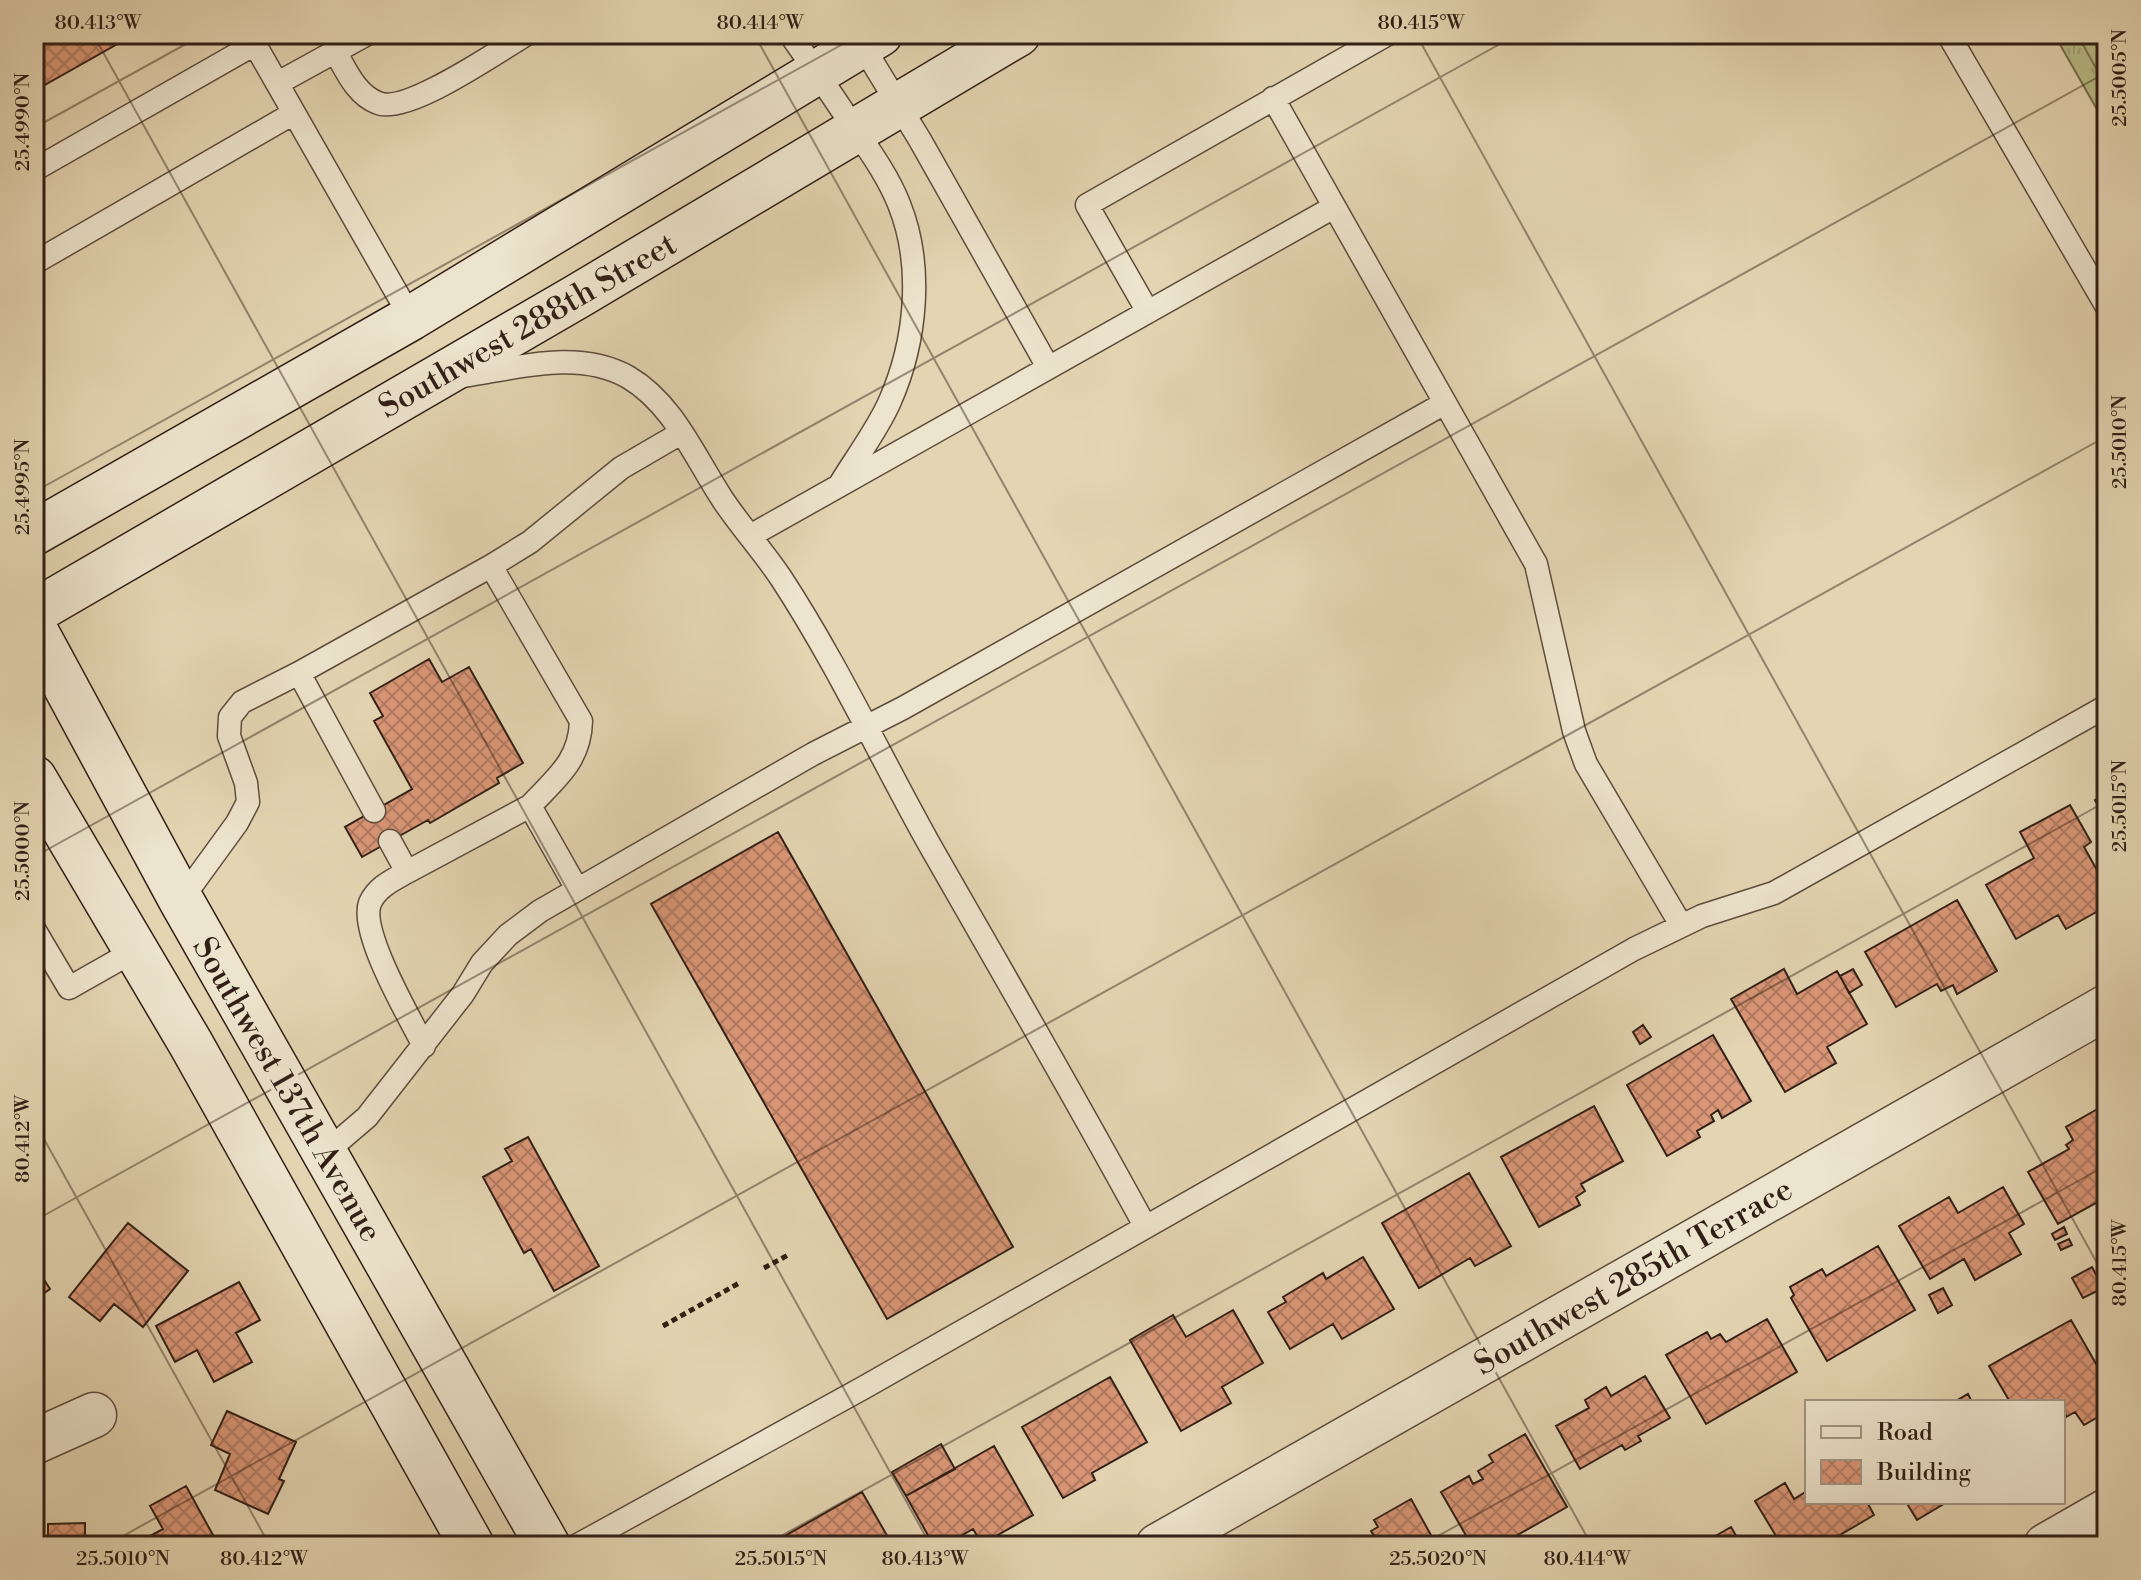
<svg xmlns="http://www.w3.org/2000/svg" width="2141" height="1580" viewBox="0 0 2141 1580" font-family="'Libre Bodoni',serif">
  <style>
    .grass { fill: url(#grass-tufts); stroke: #756e4f; stroke-width: 2 }
    .building { fill: url(#building-cross-hatch); stroke: #311f16; stroke-width: 2 }
    .lines { fill: none; stroke-linecap: round; stroke-linejoin: round }
    .lane-casing { stroke: #5e4c3d; stroke-width: 25 }
    .street-casing { stroke: #5e4c3d; stroke-width: 47 }
    .secondary-casing { stroke: #311f16; stroke-width: 47 }
    .path { stroke: #311f16; stroke-width: 5; stroke-dasharray: 6 4; stroke-linecap: butt }
    .lane { stroke: #ede4cd; stroke-width: 22 }
    .street { stroke: #ede4cd; stroke-width: 44 }
    .secondary { stroke: #ede4cd; stroke-width: 44 }
    .ticks { fill: none; stroke: #311f16; stroke-width: 2; stroke-opacity: 0.45 }
    .labels { text-anchor: middle; stroke-width: 8; stroke-linejoin: round; paint-order: stroke }
    .street-label { font-size: 32px; fill: #311f16; stroke: #ede4cd }
    .neatline { fill: none; stroke: #311f16; stroke-width: 3 }
    .ticks-label { font-size: 20px; text-anchor: middle; fill: #311f16 }
  </style>
  <defs>
    <pattern id="grass-tufts" width="24" height="20" patternUnits="userSpaceOnUse" patternTransform="scale(2)"><rect width="24" height="20" fill="#b9bc88"/><path d="M3 7l-1-3M5 7V3M7 7l1-3M15 17l-1-3M17 17v-4M19 17l1-3" fill="none" stroke="#a0a175"/></pattern>
    <pattern id="building-cross-hatch" width="8" height="8" patternUnits="userSpaceOnUse" patternTransform="scale(2)"><rect width="8" height="8" fill="#db9778"/><path d="M0 0l8 8M0 8l8-8" fill="none" stroke="#b27b61"/></pattern>
  </defs>
  <rect width="100%" height="100%" fill="#e4d5b2"/>
  <filter id="stains"><feTurbulence type="fractalNoise" baseFrequency=".0025" numOctaves="4"/><feColorMatrix values="0 0 0 0 .2 0 0 0 0 .09 0 0 0 0 .02 0 0 0 .5 -.17"/></filter>
  <radialGradient id="worn" r=".72"><stop offset=".6" stop-color="#630" stop-opacity="0"/><stop offset="1" stop-color="#630" stop-opacity=".3"/></radialGradient>
  <path class="grass" d="M2054,34H2107V127Z"/>
  <path class="building" d="M34,34H135L34,91Z
    M429,659L442,682L469,667L523,763L497,778L499,783L430,823L428,820L362,857L345,827L412,789L374,721L383,716L370,693Z
    M2107,793V821L2095,800Z
    M2070,805L2091,842L2084,847L2107,888V906L2066,929L2058,915L2016,939L1986,885L2034,858L2020,832Z
    M778,832L1013,1247L887,1319L651,904Z
    M1957,900L1997,971L1957,994L1953,985L1941,991L1937,984L1896,1007L1865,952Z
    M1784,969L1797,994L1837,971L1867,1024L1827,1047L1836,1063L1785,1092L1731,999Z
    M1853,969L1862,985L1849,993L1840,976Z
    M1643,1025L1651,1037L1640,1044L1633,1032Z
    M1713,1035L1751,1101L1722,1118L1718,1110L1711,1115L1714,1121L1697,1131L1700,1137L1667,1156L1627,1085Z
    M1594,1106L1623,1161L1581,1184L1585,1191L1576,1197L1580,1205L1539,1227L1501,1157Z
    M2101,1107L2107,1118V1197L2058,1224L2028,1172L2069,1149L2066,1145L2073,1140L2066,1127Z
    M528,1137L599,1266L554,1291L531,1249L524,1253L483,1177L512,1161L505,1149Z
    M1469,1173L1511,1246L1475,1266L1470,1258L1419,1288L1382,1223Z
    M2003,1187L2024,1224L2009,1233L2021,1254L1975,1280L1964,1259L1930,1279L1899,1226L1949,1197L1958,1213Z
    M128,1223L188,1271L143,1327L114,1304L100,1321L69,1297Z
    M2064,1227L2067,1234L2055,1240L2052,1234Z
    M2069,1239L2072,1245L2061,1250L2058,1244Z
    M1878,1246L1915,1310L1827,1361L1791,1298L1794,1295L1790,1287L1822,1269L1826,1276Z
    M1363,1257L1394,1309L1342,1339L1333,1324L1290,1349L1268,1312L1286,1302L1283,1297L1323,1273L1326,1279Z
    M34,1264L50,1289L34,1300Z
    M2092,1267L2103,1288L2083,1298L2072,1278Z
    M239,1282L260,1320L236,1333L252,1362L214,1382L197,1350L175,1362L156,1326Z
    M1943,1288L1952,1305L1938,1313L1929,1295Z
    M1233,1310L1263,1363L1222,1387L1231,1403L1181,1431L1130,1340L1173,1315L1186,1337Z
    M1767,1319L1797,1372L1706,1424L1666,1355L1707,1332L1711,1339L1720,1334L1726,1342Z
    M2071,1320L2107,1383V1412L2084,1425L2075,1412L2066,1417L2063,1402H2010L1989,1366Z
    M1645,1376L1670,1418L1638,1436L1641,1441L1625,1450L1622,1445L1580,1469L1556,1426L1589,1408L1585,1400L1606,1387L1611,1396Z
    M1110,1377L1147,1442L1092,1473L1095,1480L1063,1498L1022,1427Z
    M1968,1394L1972,1402H1954Z
    M227,1411L296,1442L279,1479L284,1481L268,1514L215,1490L230,1454L211,1445Z
    M1525,1434L1567,1507L1498,1546H1472L1441,1492L1469,1476L1473,1484L1483,1479L1478,1471L1493,1462L1489,1455Z
    M941,1444L955,1469L906,1496L892,1472Z
    M994,1446L1033,1515L982,1544L973,1529L943,1546H934L906,1496Z
    M1785,1483L1794,1499L1807,1491V1502H1867L1874,1515L1835,1538L1839,1546H1782L1755,1501Z
    M186,1486L219,1546H132L163,1529L150,1506Z
    M862,1492L893,1546H780L776,1541Z
    M1411,1499L1437,1546H1370L1378,1542L1371,1531L1378,1527L1374,1520Z
    M1906,1502H1947L1917,1520Z
    M85,1523V1546H34L48,1545V1524Z
    M1731,1527L1742,1546H1698Z"/>
  <g class="lines">
    <g class="lane-casing">
      <path id="lane" d="M249,34L411,318
        M790,34C811,64 832,95 852,125C869,150 888,176 899,204C924,266 916,342 890,401C878,429 855,459 839,486
        M1948,34L2107,307
        M859,40L920,140L1048,367
        M335,51C346,70 356,95 378,103C407,115 498,51 527,34
        M278,83L367,34
        M1273,98L1536,564L1574,731L1586,764L1681,925
        M34,170L255,44
        M34,263L294,113
        M1148,312L1087,205L1388,34
        M463,376C517,368 578,349 628,377C674,404 695,458 723,500C741,527 763,551 781,578C836,662 879,754 928,842C1001,970 1075,1097 1145,1226
        M750,536L1334,207
        M491,566L581,721C580,761 556,778 530,806L577,889
        M299,673L374,811
        M390,841L407,872L530,806
        M407,872C393,880 377,887 370,903C359,932 410,1018 424,1046
        M181,900L237,823L248,802L246,783L229,736L230,717L242,702L299,673L491,566L530,542L621,468L681,433
        M34,929L69,988L136,950
        M325,1153L367,1117L463,994L482,963L508,935L540,911L813,754L903,708L1445,403
        M576,1546L863,1388L1634,949L1702,916L1774,893L2107,706"/>
    </g>
    <g class="street-casing">
      <path id="street" d="M34,1442L94,1415
        M1158,1546L2107,1007
        M2046,1546L2107,1511"/>
    </g>
    <g class="secondary-casing">
      <path id="secondary" d="M34,533L411,318L880,34
        M34,612L578,296L1018,34
        M34,628L181,900L548,1546
        M34,778L191,1044L472,1546"/>
    </g>
    <path class="path" d="M764,1268L788,1255
      M663,1326L741,1282"/>
    <use href="#lane" class="lane"/>
    <use href="#street" class="street"/>
    <use href="#secondary" class="secondary"/>
  </g>
  <path class="ticks" d="M93,34L931,1546M754,34L1592,1546M1416,34L2107,1281M2077,34L2107,88M34,128L204,34M34,492L861,34M34,857L1518,34M34,1121L270,1546M34,1221L2107,72M105,1546L2107,436M763,1546L2107,801M1420,1546L2107,1165M2077,1546L2107,1530"/>
  <g class="labels">
    <g class="street-label">
      <text transform="translate(527 325) rotate(-30)" y="11">Southwest 288th Street</text>
      <text transform="translate(288 1089) rotate(60)" y="11">Southwest 137th Avenue</text>
      <text transform="translate(1633 1276) rotate(-30)" y="11">Southwest 285th Terrace</text>
    </g>
  </g>
  <rect width="2141" height="1580" fill="none" stroke="#e4d5b2" stroke-width="88"/>
  <rect x="1805" y="1400" width="260" height="104" fill="#ede4cd" stroke="#a29584" stroke-width="2"/>
  <rect x="1821" y="1426" width="40" height="12" fill="#ede4cd" stroke="#a29584" stroke-width="2"/>
  <text x="1877" y="1440" font-size="24" fill="#311f16">Road</text>
  <rect x="1821" y="1460" width="40" height="24" fill="url(#building-cross-hatch)" stroke="#a29584" stroke-width="2"/>
  <text x="1877" y="1480" font-size="24" fill="#311f16">Building</text>
  <rect x="44" y="44" width="2053" height="1492" class="neatline"/>
  <g class="ticks-label">
    <text x="98" y="29">80.413°W</text>
    <text x="760" y="29">80.414°W</text>
    <text x="1421" y="29">80.415°W</text>
    <text transform="translate(2119 78) rotate(-90)" y="7">25.5005°N</text>
    <text transform="translate(22 122) rotate(-90)" y="7">25.4990°N</text>
    <text transform="translate(2119 442) rotate(-90)" y="7">25.5010°N</text>
    <text transform="translate(22 487) rotate(-90)" y="7">25.4995°N</text>
    <text transform="translate(2119 806) rotate(-90)" y="7">25.5015°N</text>
    <text transform="translate(22 851) rotate(-90)" y="7">25.5000°N</text>
    <text transform="translate(22 1139) rotate(-90)" y="7">80.412°W</text>
    <text transform="translate(2119 1263) rotate(-90)" y="7">80.415°W</text>
    <text x="123" y="1565">25.5010°N</text>
    <text x="264" y="1565">80.412°W</text>
    <text x="781" y="1565">25.5015°N</text>
    <text x="925" y="1565">80.413°W</text>
    <text x="1438" y="1565">25.5020°N</text>
    <text x="1587" y="1565">80.414°W</text>
  </g>
  <rect width="100%" height="100%" filter="url(#stains)"/>
  <rect width="100%" height="100%" fill="url(#worn)"/>
</svg>
